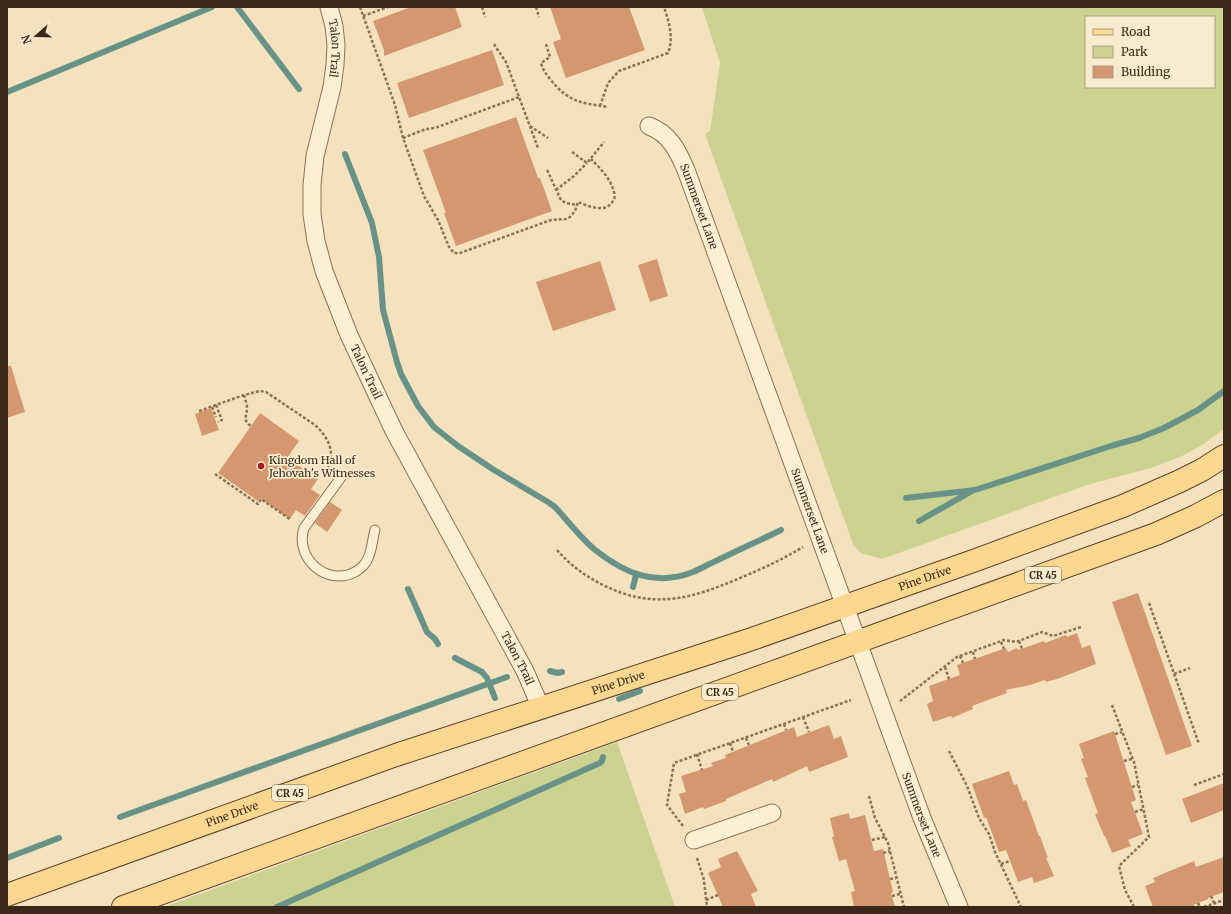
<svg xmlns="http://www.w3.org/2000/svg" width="1231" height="914" viewBox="0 0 1231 914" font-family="Merriweather,serif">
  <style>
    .green { fill: #ccd290; fill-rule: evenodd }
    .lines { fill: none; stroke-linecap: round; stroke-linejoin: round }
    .stream { stroke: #689287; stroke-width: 6 }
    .building { fill: #d5976f }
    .lane-casing { stroke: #8d7154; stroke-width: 11 }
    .street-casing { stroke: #8d7154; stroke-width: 19 }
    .primary-casing { stroke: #5a3f29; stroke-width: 24 }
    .path { stroke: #8d7154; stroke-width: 2.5; stroke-dasharray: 3 2; stroke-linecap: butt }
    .lane { stroke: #fdefd2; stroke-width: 9 }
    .street { stroke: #fdefd2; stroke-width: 17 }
    .primary { stroke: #fbd790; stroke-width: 22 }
    .poi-dot { fill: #a31d22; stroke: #f9ecce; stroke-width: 1.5 }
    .labels { text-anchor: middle; stroke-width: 3.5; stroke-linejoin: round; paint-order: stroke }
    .shield { fill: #f9ecce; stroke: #736451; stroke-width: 1 }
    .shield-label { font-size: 10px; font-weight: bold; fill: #3a291b }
    .street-label { font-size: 11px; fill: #3a291b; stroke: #f9ecce }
    .poi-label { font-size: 11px; fill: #3a291b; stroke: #f9ecce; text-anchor: start }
  </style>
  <rect width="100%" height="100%" fill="#f3e2bd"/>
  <path class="green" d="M702,7H1224V429L1202,445L1182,456L1154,467L1087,485L882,559L861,553L853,544L705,134L710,131L720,63ZM1086,17H1214V87H1086Z
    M617,742L675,907H164L601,748Z"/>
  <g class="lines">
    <path class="stream" d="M237,7L299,89
      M7,92L212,7
      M345,154L372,223L379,257L383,310L397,362L401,374L418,406L434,427L458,446L494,470L548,502L555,507C568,521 580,537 594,549C624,573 655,587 693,572C702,568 711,563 720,559C740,549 761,540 781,530
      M906,498L975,490L1114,445L1139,438L1164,428L1198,410L1224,391
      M919,521L972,491
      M633,587L636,575
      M408,589L427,632L435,639L438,644
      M455,658L482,672L487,678L495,698
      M550,671L558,673L562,672
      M619,699L640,691
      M120,817L507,677
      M7,858L59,838
      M277,907L600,763L602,761L603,757"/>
  </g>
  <path class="building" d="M411,7H455L462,27L384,56V50L373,21Z
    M550,7H629L645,50L566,78L553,42L561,39Z
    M492,50L504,85L409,118L397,83Z
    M516,117L538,178H540L552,211L456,246L444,213H446L423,150Z
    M657,259L668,296L650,302L638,265Z
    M600,261L616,310L553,331L536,282Z
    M7,366H11L25,412L7,418Z
    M211,408L219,430L202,436L195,414Z
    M260,413L299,441L287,458L318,479L311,489L320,495L305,516L296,510L290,519L260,498L258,501L218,473Z
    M330,502L342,510L327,532L315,523Z
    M1138,593L1192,746L1166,755L1112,602Z
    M1077,633L1082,648L1090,645L1096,664L1057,679L1046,682L1045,680L1030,685L1006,690L1007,693L972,706L973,709L952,718L951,716L933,722L927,704L933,701L929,686L960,675L957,665L1006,648L1008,652L1017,648L1018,650L1044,641L1045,643L1066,635L1067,637Z
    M829,725L834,739L841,736L848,757L809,772L807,766L773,782L772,779L726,799V801L704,809L703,807L685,814L679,794L686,792L681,776L713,766L711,763L726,758L725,755L794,727L797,737Z
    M1114,731L1136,800L1131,802L1143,834L1128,840L1131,846L1112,853L1105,836H1104L1095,814L1098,813L1085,778L1088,777L1081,759L1084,758L1079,744Z
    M1009,771L1014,785L1017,784L1023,801L1026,800L1039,836H1040L1048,858H1046L1054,876L1034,883L1032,877L1018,882L1006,850L999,852L986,817L984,818L972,784Z
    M1224,783V810L1191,823L1182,799Z
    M849,813L850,819L865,815L874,851L883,849L893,892L891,893L895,907H854L851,892L855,891L846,859L839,861L832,837H834L830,818Z
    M737,851L758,891L751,894L756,907H723L708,873L721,867L718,859Z
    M1224,857V892L1208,898V899L1188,907H1153L1145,886L1155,882L1153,878L1194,861L1196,867Z"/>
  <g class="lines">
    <g class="lane-casing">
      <path id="lane" d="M342,476L304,528C294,558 327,587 355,572C360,569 363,567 366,562C372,554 372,540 375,530"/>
    </g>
    <g class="street-casing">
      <g id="street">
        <path id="s1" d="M329,7L334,26L336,45L335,65L332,87L315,156L312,185V214L316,241L324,271L349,335L394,431L525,671L541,708"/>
        <path id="s2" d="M649,126C669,133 678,151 686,170L922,818L959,907"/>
        <path d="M694,840L772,813"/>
      </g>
    </g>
    <g class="primary-casing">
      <g id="primary">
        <path id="s3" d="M7,895L396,755L749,640L976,560L1123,506L1180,481L1202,470L1224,456"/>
        <path d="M123,907L1156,534L1196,516L1224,501"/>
      </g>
    </g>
    <path class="path" d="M360,7L395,105L403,138L424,196L438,220L449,247L454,253H460L551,220L566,219L570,217L575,211L578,202C588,206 606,214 613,201C615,199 615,195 614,192C611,179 600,168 591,159
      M482,7L485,17
      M536,7L539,17
      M363,16L388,7
      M494,44L497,49L506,62L538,148
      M546,44L550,57L541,63C543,70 546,74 550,79C568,102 581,103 608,107
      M600,106L608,83L619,71L668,53C674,38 669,22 664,7
      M530,126L548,138
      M403,138L426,129L435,128L519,97
      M572,152L587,163L604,142
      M547,170L561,200L566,203L577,205
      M556,190L574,176L587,163
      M244,395C245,399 247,404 247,408C247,417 242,420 251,426
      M216,405L222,420L218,422
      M212,407L216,417
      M199,411L244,395L260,391L266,392L315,425C327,436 336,451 328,467
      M215,474L258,504L261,499L291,520
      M557,550C570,565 585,576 603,585C653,610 691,599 740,578C762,569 783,559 803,547
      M1149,603L1199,744
      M1019,641L1022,649
      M1001,642L1004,649
      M973,652L975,659
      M960,656L963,663
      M945,667L949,679
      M1174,674L1190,668
      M900,701L957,657L1004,640L1016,642L1042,632L1053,636L1081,627
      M1112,705L1134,762L1149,837L1119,866L1125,890L1134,907
      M803,717L809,732
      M784,724L786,730
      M1115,734L1122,732
      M746,738L749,745
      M730,743L733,752
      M949,751L967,786L979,818L989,834L995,852L1021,907
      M697,754L702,770
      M1124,761L1132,759
      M1194,785L1224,774
      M1132,787L1138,785
      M869,796L875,818L888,843L904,907
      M1135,812L1144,809
      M683,826L667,805L674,763L851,700
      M872,840L885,837
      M883,853L890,851
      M697,858L704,880L707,907
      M1001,864L1010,861
      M890,879L896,878
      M892,896L900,894
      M1211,896L1214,903
      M706,900L718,895
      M1198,903L1200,907
      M1192,906L1193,907
      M1204,907L1224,900"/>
    <use href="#lane" class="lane"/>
    <use href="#street" class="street"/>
    <use href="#primary" class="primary"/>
  </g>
  <circle class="poi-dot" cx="261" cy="466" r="4"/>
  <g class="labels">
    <g class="shield">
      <rect x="1025" y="567" width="36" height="16" rx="3"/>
      <rect x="702" y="684" width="36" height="16" rx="3"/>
      <rect x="272" y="785" width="36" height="16" rx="3"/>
    </g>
    <g class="shield-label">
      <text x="1043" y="579">CR 45</text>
      <text x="720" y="696">CR 45</text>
      <text x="290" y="797">CR 45</text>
    </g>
    <g class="street-label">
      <text dy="4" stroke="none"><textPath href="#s1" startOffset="42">Talon Trail</textPath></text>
      <text dy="4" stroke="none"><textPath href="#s2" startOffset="98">Summerset Lane</textPath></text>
      <text dy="4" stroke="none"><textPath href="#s1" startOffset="378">Talon Trail</textPath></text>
      <text dy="4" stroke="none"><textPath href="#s2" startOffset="422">Summerset Lane</textPath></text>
      <text dy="4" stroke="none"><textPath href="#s3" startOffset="971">Pine Drive</textPath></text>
      <text dy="4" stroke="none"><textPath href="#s1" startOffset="702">Talon Trail</textPath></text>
      <text dy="4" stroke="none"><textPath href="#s3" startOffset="647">Pine Drive</textPath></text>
      <text dy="4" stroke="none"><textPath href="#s3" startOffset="239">Pine Drive</textPath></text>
      <text dy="4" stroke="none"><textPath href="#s2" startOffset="746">Summerset Lane</textPath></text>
    </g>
    <g class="poi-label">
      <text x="269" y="464">Kingdom Hall of<tspan x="269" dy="13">Jehovah's Witnesses</tspan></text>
    </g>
  </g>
  <rect width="1231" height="914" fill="none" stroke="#3a291b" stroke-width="16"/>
  <rect x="1085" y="16" width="130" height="72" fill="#f9ecce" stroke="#ad9e86"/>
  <rect x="1093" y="29" width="20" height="6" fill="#fbd790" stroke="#ad9e86"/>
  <text x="1121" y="36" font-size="12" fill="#3a291b">Road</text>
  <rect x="1093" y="46" width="20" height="12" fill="#ccd290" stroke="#ad9e86"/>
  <text x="1121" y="56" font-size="12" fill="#3a291b">Park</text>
  <rect x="1093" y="66" width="20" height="12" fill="#d5976f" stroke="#ad9e86"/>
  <text x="1121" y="76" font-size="12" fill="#3a291b">Building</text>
  <g transform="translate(36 36) rotate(250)" stroke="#f9ecce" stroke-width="3" paint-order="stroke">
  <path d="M0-3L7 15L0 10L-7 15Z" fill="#3a291b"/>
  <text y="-6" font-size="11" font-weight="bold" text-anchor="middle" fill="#3a291b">N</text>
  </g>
</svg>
